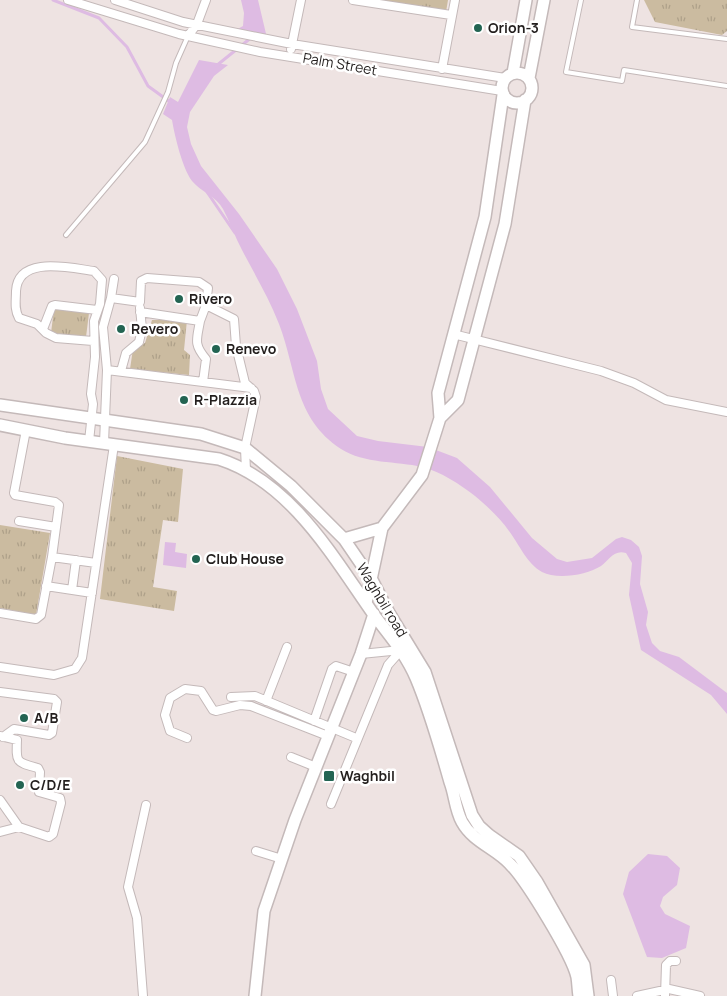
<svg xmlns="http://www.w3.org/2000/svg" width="727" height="996" viewBox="0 0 727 996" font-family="Manrope,sans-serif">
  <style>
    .park { fill: url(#park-tufts) }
    .water { fill: #debbe3 }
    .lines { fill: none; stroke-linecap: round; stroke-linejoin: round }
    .stream { stroke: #debbe3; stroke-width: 3 }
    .lane-casing { stroke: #c4b9b9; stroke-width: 6 }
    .street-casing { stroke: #c4b9b9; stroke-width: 10 }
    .secondary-casing { stroke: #c4b9b9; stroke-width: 14 }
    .lane { stroke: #fff; stroke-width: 4 }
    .street { stroke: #fff; stroke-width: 8 }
    .secondary { stroke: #fff; stroke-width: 11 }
    .poi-dot { fill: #236452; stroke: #fff; stroke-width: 2 }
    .labels { text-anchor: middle; stroke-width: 5; stroke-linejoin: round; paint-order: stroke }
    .poi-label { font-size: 14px; font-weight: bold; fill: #231f1e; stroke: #fff; text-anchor: start }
    .street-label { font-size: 14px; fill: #231f1e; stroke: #fff }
  </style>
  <defs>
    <pattern id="park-tufts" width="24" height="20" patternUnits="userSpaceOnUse" patternTransform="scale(1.25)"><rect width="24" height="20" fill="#cbbba0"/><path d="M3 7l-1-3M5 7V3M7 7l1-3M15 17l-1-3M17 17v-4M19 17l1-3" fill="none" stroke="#aea089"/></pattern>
  </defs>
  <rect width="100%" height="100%" fill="#eee3e2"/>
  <path class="park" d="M375,0H448L446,12Z
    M644,0H727V31L722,35L655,22Z
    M54,309L89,313L86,337L51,333Z
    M152,320H187L184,350L190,355L189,375L130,369L133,349L145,343Z
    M117,456L183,469L178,522L163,520L153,587L177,591L174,611L100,599Z
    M0,525L50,533L36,615L0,608Z"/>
  <path class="water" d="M241,0H258L267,38L232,32L243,26L244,13Z
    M199,60L228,65L214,76L190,112L187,127L191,144L201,166L239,214L277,269L297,309L317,361L321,389L328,409L357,436L378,441L428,447L457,458L490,487L532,538L557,559L567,562L592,558L616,539L622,537L631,540L639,547L642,556L640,584L648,612L646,625L652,643L660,651L679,657L727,693V714L711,695L641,650L629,595L632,563L626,553C614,549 609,560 601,566C587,575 557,580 542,572C527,564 519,544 509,531C501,519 487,506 475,496C461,485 440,471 422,467C397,461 364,464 341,449C294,418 297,371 279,324C269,298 255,275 242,250C235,237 230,222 223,209C216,196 201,192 192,181C182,167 175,137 172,120L163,114L170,97L178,102Z
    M165,542L176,543L175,552L187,554L186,568L163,565Z
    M648,854L667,856L680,868L677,885L663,897L660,906L665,914L690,926L686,948L662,958L647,957L623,894L629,872Z"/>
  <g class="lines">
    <path class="stream" d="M53,0L99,18L127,47L148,86L170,102
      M216,66L252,37
      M205,189L235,233"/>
    <g class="lane-casing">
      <path id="lane" d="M581,0L566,72L622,81L624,70L727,86
        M637,0L632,27L727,39
        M66,235L145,142L168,92L176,63L188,36"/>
    </g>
    <g class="street-casing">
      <path id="street" d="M68,0L179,34L260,52L502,91
        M115,0L183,22L292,44L505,78
        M353,0L451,15
        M188,36L197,24L206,0
        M291,49L301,0
        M442,69L455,0
        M111,298L114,279
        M140,312L200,321L206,305
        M200,321C197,339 193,344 206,359L203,382
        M43,329L52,306L55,305L97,310
        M453,334L601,371L634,383L666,400L727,412
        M107,370L251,388
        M121,371L126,353L139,342L142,329L140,308
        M26,430L14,493L15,495L55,502L59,505L52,557L96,563
        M89,441L93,404L91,394L95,357L94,321L100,304L102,280L94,271C70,268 18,255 16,291C16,301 14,309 19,318L37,324L46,333L56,338L93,341
        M104,443L107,370L103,327L111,298L140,302L141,281L147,278L199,282L208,288L206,305L234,319L236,346L245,383L254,391L256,397L245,448L246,471
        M19,521L56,527
        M46,586L92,593
        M72,590L76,560
        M0,613L36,619L41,615L52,557
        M361,654L401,650
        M0,667L54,675L75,669L82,658L114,445
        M0,692L54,699L57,702L52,733L49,735L14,729L3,737
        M231,697L255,696L356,738
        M266,701L287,647
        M314,721L332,669L336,666L354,672
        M0,736L17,740C16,763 16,762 38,768L40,772L39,792L60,798L61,803L53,834L49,837L19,827L0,800
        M187,738L170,731L165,715L170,698L185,689L201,691L213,710L216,711L240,705L251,706L328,736
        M291,757L316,767
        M331,804L388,665L403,648
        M0,832L19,827
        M256,851L282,859
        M611,980L613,996
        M143,996L137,918L128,887L146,805
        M637,996L669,989L700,996
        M665,996L666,965L670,961H676"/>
    </g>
    <g class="secondary-casing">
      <path id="secondary" d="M513,73L526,0
        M502 88a15 15 0 1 1 30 0a15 15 0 1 1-30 0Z
        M529,78L544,0
        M0,405L201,434L245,448L291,486L344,539L372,580L389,613L425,672L472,815L479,826L489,835L519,856L537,882L584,965L588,996
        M440,418L458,400L505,224L525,100
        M0,425L65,438L219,459C291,482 333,557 374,615C389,635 406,654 416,678C430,711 440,747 450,782C455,795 455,809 462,822C473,842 495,848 510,864C526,880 572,955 577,977C578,983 578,990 579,996
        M344,539L382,528
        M366,603L382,528L422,475L440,418L438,393L485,217L503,95
        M255,996L264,911L295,820L361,654L374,614"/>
    </g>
    <use href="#lane" class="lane"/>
    <use href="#street" class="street"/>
    <use href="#secondary" class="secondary"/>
  </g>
  <g class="poi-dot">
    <circle cx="478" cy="28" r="5"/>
    <circle cx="179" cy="299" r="5"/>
    <circle cx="121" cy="329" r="5"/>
    <circle cx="216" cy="349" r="5"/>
    <circle cx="184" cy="400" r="5"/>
    <circle cx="196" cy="559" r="5"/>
    <circle cx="24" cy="718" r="5"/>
    <rect x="323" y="770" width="12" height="12" rx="2.5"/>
    <circle cx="20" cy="785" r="5"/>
  </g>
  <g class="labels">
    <g class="poi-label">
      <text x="488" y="33">Orion-3</text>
      <text x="189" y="304">Rivero</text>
      <text x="131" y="334">Revero</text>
      <text x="226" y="354">Renevo</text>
      <text x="194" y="405">R-Plazzia</text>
      <text x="206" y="564">Club House</text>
      <text x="34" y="723">A/B</text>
      <text x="340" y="781">Waghbil</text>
      <text x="30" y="790">C/D/E</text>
    </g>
    <g class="street-label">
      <text transform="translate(340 64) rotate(10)" y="5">Palm Street</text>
      <text transform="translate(382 600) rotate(59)" y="5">Waghbil road</text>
    </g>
  </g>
</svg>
